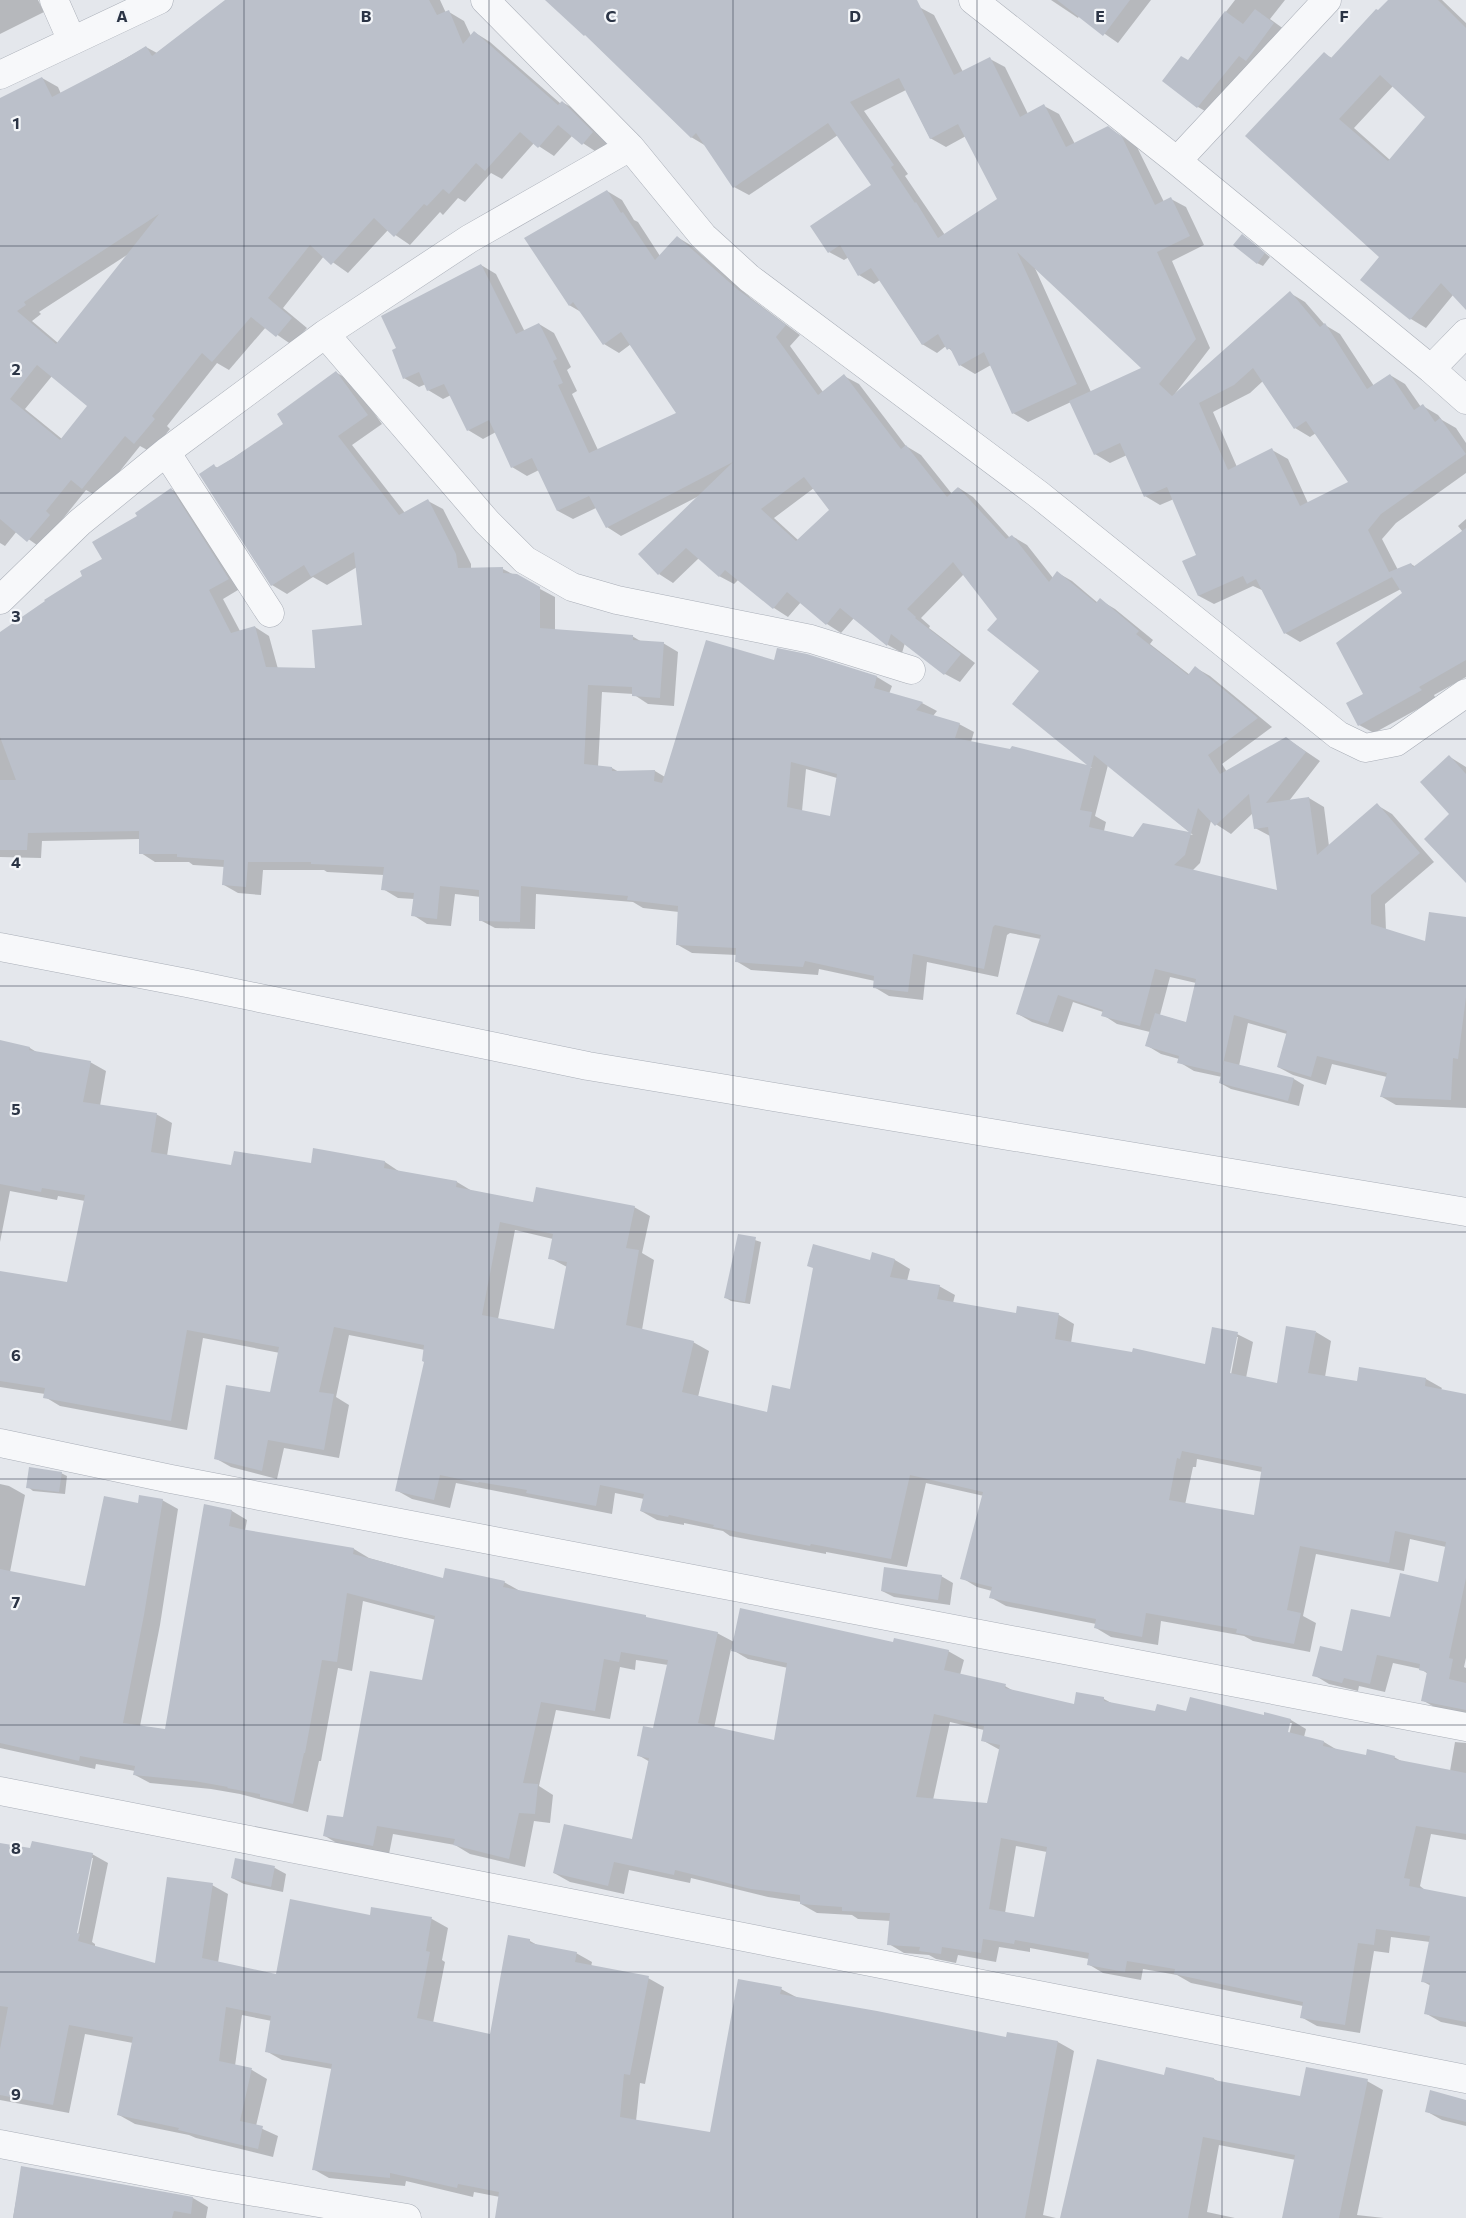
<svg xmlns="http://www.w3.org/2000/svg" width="1466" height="2218" viewBox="0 0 1466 2218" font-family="Commissioner,sans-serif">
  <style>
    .shadow { fill: #0003; fill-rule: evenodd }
    .building { fill: #bbc0ca; fill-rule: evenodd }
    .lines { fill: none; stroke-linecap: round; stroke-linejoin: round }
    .minor-casing { stroke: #a9aeb7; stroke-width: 29 }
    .minor { stroke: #f7f8fa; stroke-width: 28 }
    .grid { fill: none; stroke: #2b3445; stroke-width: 1; stroke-opacity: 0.55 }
    .grid-label { font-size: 16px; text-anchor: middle; font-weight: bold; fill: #2b3445; stroke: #f4f6f9; stroke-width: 4.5; stroke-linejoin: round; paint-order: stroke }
  </style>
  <rect width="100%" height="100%" fill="#e4e7ec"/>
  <path class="shadow" d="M0,0H38L44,12L0,34Z
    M227,0H440L446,13L449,12L464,21L471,36L474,32L490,42L561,104L562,102L578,111L608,142L598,153L572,136L554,156L534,143L502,179L491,173L465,202L458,198L443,215L440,212L410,245L388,230L348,273L324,256L283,308L307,328L292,345L266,327L229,370L217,363L167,426L170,429L151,452L140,446L99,497L86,490L61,521L65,525L44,550L17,531L5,546L0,543V101L42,78L58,87L61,94L146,47L157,53ZM130,253L58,343L32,321L41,314L39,312ZM52,376L89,406L62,439L25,409Z
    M550,0H906L934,15L963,72L990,59L1005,67L1028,114L1044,106L1059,114L1075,144L1108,128L1123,137L1137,147L1164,202L1171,199L1186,207L1204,245L1172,261L1210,348L1174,395L1290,293L1305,302L1325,325L1340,334L1374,386L1390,375L1405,384L1421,407L1423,406L1438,415L1442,420L1456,428L1466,443V473L1396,523L1382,539L1398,570L1411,564L1416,567L1463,532L1458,526L1466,519V677L1434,695L1436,699L1374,733L1359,725L1364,694L1404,593L1401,589L1300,642L1285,633L1264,591L1253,586L1214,604L1199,596L1184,562L1198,555L1174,499L1160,505L1145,496L1127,455L1110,463L1095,454L1071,402L1028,422L1013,413L991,365L975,374L960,365L953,352L946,346L937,353L922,344L880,280L874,284L859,275L849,257L844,260L829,252L873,185L838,135L749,195L734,187L706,146L691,137ZM906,90L930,138L946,147L966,136L999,199L945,235L905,176L908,174L864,111ZM1034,266L1143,368L1091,392ZM1263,381L1295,428L1310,437L1316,433L1350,482L1308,503L1288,459L1272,450L1237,467L1213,412L1250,393Z
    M1051,0H1151L1118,43L1079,16L1078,18Z
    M1235,0H1285L1270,19L1288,32L1212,115L1198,107L1164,81L1188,61Z
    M1389,0H1442L1466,23V307L1453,295L1426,328L1411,319L1381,257L1247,136L1324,54L1332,58ZM1393,86L1427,117L1390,160L1354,128Z
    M607,191L622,200L634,220L638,222L660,256L677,237L692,246L752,299L800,335L790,346L823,392L844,376L859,384L906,446L921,455L952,494L959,488L973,497L1010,538L1012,536L1027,545L1053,578L1058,573L1072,581L1098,603L1100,600L1115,609L1153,640L1150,644L1190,675L1196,668L1210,676L1272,727L1222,764L1227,772L1286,738L1320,761L1289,801L1309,798L1324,807L1329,846L1377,805L1392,814L1434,862L1385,904L1386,931L1426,942L1466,918V1108L1396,1105L1382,1097L1387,1077L1332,1064L1326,1085L1293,1075L1278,1067L1287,1034L1248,1023L1239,1066L1294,1079L1304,1085L1299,1106L1231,1089L1220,1083L1222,1077L1194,1071L1179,1062V1059L1161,1054L1146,1045L1150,1032L1117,1024L1103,1015V1012L1073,1002L1063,1032L1032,1022L1018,1014L1041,939L1010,933L1007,935L998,977L927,962L923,1000L889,996L874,987L875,981L819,969L818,975L751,970L736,961L737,955L692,953L678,945L679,912L643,908L633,902L536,894L535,929L495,928L480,920L481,897L455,894L451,926L427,924L413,915L414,899L398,898L383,889L384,875L327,872L324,870H263L261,895L238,893L224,885L225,867L193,865L189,862H155L141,853V839L42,841L41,858L0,857V634L84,576L103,560L138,517L171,489L186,498L243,587L223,599L240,631L255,627L269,636L278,669L316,670L364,626L357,567L327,585L313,577L287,594L272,585L201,474L214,466L218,468L285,425L337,373L351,381L382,424L352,445L405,513L428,501L443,509L471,564V569H503L555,597V630L632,636L642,642L663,643L678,652L674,706L648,704L633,694L602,692L598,767L612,768L619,772L655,771L665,777L775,661L807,655L877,677L892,686L889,694L922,703L937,711L933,716L959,724L974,732L971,742L1011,751L1013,748L1092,768L1014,704L1041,671L964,574L921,618L930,626L929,628L975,663L960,682L945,674L905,643L902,653L888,645L854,618L841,633L827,624L801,602L788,617L774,608L739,579L734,584L719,576L699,558L673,583L659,574L699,496L621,536L607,527L596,508L573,519L558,511L539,470L527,476L512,467L496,432L483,439L468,430L451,395L443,399L428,390L426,384L419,387L404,378L481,265L496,274L525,332L539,324L554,333L571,367L567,370L577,391L572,394L598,450L678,414L631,344L619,353L604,344L581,312L569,305ZM814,488L831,510L798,540L774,518ZM1108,765L1193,835L1144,824L1133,838L1104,831L1106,822L1095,816ZM806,769L837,778L831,817L802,811ZM1253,813L1255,828L1270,836L1279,892L1192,871L1200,863L1211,821L1231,834ZM1170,977L1196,983L1187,1023L1160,1015Z
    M1248,239L1270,257L1263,266L1257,263Z
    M1450,757L1466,767V882L1451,814Z
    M0,1041L30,1048L38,1053L90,1062L106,1071L100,1106L156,1114L172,1123L167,1156L232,1167L385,1162L400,1172L457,1182L472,1191L534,1203L634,1207L650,1216L642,1253L654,1260L642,1330L693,1342L709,1351L698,1397L768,1413L792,1390L871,1261L873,1254L895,1260L910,1269L907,1281L939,1286L955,1295L953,1303L1017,1314L1018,1308L1059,1315L1074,1324L1071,1343L1206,1366L1237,1334L1253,1342L1246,1378L1278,1384L1316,1332L1331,1341L1325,1377L1358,1382L1360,1368L1426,1379L1442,1388L1441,1390L1466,1395V1658L1464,1667L1466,1668V1716L1438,1709L1422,1700L1428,1674L1421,1669L1393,1663L1385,1692L1359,1686L1358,1691L1329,1684L1314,1675L1439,1583L1446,1547L1410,1539L1404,1571L1316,1554L1303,1616L1316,1623L1310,1652L1253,1641L1244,1636L1161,1621L1158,1645L1111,1637L1096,1628V1624L1006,1606L990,1597L992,1591L977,1587L962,1578L984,1496L926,1483L907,1567L826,1552V1554L730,1536L723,1531L684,1523V1525L657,1520L641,1511L644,1499L615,1493L612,1514L456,1483L450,1508L412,1499L396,1490L425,1362V1350L349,1335L336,1397L349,1405L339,1458L284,1448L277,1479L231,1467L215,1458L271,1394L280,1353L203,1338L187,1430L60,1406L45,1397V1394L0,1387V1273L68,1284L85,1201L58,1196L57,1200L10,1191L0,1242ZM515,1230L553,1239L550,1258L567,1267L555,1330L498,1319ZM1235,1337H1238L1230,1380L1227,1379ZM1197,1459L1262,1472L1255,1517L1185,1505L1193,1467H1196Z
    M739,1235L761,1242L750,1304L731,1301L726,1298Z
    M61,1473L67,1476L65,1494L33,1491L28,1487Z
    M0,1484L9,1486L25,1495L10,1572L86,1588L139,1505L162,1500L178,1509L160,1625L140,1726L166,1730L205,1506L232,1511L247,1520L245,1531L354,1549L369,1558L444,1579L504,1582L520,1591L717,1633L734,1642L894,1643L948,1651L964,1660L960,1675L1005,1686L1017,1693L1075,1706L1104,1699L1115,1705L1156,1713L1265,1716L1291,1720L1306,1729L1304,1737L1324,1742L1339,1751L1367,1756L1394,1757L1403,1762L1450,1771L1455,1742L1466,1743V1840L1431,1834L1420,1886L1425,1890L1466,1898V2027L1441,2022L1425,2013L1431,1986L1422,1981L1430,1942L1391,1937L1389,1953L1374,1951L1360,2033L1317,2026L1301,2017L1303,2006L1191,1983L1177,1975L1143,1969L1141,1980L1103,1973L1088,1964L1089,1959L1030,1948V1952L999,1947L996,1962L958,1955L956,1963L936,1959L929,1955L904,1953L889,1944L891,1921L858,1919L852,1915L817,1913L801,1904V1902L768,1897L691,1878L690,1883L629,1870L624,1894L570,1882L554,1873L632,1841L650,1762L638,1755L654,1729L668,1665L636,1660L635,1670L620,1667L610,1719L556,1710L539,1786L553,1795L550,1823L534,1821L525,1867L470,1854L455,1845L393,1834L389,1854L340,1845L325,1836L344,1819L423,1682L436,1620L363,1601L352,1671L338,1668L321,1761H319L308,1812L240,1794L211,1789L150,1783L135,1775V1771L96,1764L95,1769L0,1748ZM731,1649L748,1659L788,1668L775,1741L714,1728ZM950,1722L984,1730L982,1740L1000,1750L988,1805L933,1800ZM1289,1723H1292L1288,1739L1286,1738ZM1016,1846L1047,1852L1035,1918L1005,1913Z
    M941,1576L953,1583L950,1605L894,1597L882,1591Z
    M0,1844L31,1850L92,1854L108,1863L92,1942L95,1944V1947L156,1965L212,1885L228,1894L218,1963L277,1976L371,1917L432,1919L448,1928L442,1960L445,1962L433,2023L491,2036L530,1941L539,1946L576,1953L592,1962L591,1967L648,1978L664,1987L645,2084L640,2083L636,2121L711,2133L781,1989L798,1998L1007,2039L1058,2042L1074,2051L1043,2215L1056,2218H500V2197L474,2192L473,2197L406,2181L405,2186L329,2178L313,2169L332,2069L282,2060L266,2051L272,2021L242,2015L235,2066L252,2070L267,2079L256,2126L278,2136L273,2157L196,2138L189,2135L135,2124L119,2115L133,2043L85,2034L69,2113L0,2100ZM90,1858H93L77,1939H74Z
    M275,1868L286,1874L283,1892L244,1884L232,1878Z
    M1165,2076L1214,2079L1219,2082L1301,2098L1367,2081L1383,2090L1357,2215L1384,2218H1284L1296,2160L1219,2145L1207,2212L1235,2218H1061Z
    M1466,2101V2126L1442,2120L1426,2111Z
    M22,2168L193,2198L208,2207L206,2218H13Z"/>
  <path class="building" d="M225,0H429L437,15L449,10L463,44L474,31L558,105L562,101L593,132L582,145L558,125L538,148L520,132L485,171L476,163L449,194L443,189L427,206L424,204L394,237L374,218L331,265L310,245L268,298L292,318L276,337L251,317L212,362L202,353L152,416L155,419L134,444L125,436L82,489L71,480L46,511L50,515L27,542L0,519V98L42,77L52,97L123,60L146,46L152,56ZM159,214L56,344L17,311L26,305L24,302ZM37,365L87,406L60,440L10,399Z
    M545,0H917L954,75L990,57L1020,117L1044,104L1066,147L1108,126L1122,137L1155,205L1171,197L1190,236L1157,252L1196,339L1159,384L1172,396L1290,291L1320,327L1325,323L1367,389L1390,374L1414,410L1423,404L1435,422L1440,418L1466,454L1381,514L1368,530L1389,572L1411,563L1413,567L1466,528V660L1419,687L1422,690L1358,726L1346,703L1363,694L1336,643L1402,593L1390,574L1392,577L1284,634L1256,579L1247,584L1243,576L1198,596L1182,561L1196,555L1167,487L1144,497L1120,443L1094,455L1069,401L1141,368L1017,252L1077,384L1012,414L984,352L959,366L950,348L947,350L938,334L922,345L871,268L858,276L840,245L828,253L810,226L871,185L828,123L733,188L696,133L691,138L585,35L584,36ZM899,78L930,139L958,124L997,199L938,238L916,202L915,203L891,167L894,165L850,102ZM1253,368L1294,429L1306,421L1348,482L1300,506L1272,448L1228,470L1199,403L1234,385Z
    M1057,0H1130L1103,36Z
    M1388,0H1438L1466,28V310L1441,283L1410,320L1360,280L1379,257L1245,136L1324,52L1331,58L1376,9L1378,10ZM1380,75L1425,117L1388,161L1339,119Z
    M1255,9L1274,23L1246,61L1239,56L1197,108L1162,81L1181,56L1188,60L1225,11L1243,24Z
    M607,190L621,213L623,212L655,260L677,236L737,289L786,325L776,337L818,395L844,374L901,449L906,445L947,497L958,487L1006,539L1012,535L1049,582L1057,571L1096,603L1100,598L1139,631L1136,634L1188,675L1195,666L1258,718L1208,755L1220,774L1286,737L1306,752L1266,803L1309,797L1317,855L1377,803L1420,853L1371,895V924L1425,941L1429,912L1466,917V997L1458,1059L1453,1058L1451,1100L1380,1097L1387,1073L1317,1056L1311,1077L1277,1067L1287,1031L1234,1015L1221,1073L1177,1063L1179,1056L1145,1046L1155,1013L1186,1022L1196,979L1155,969L1140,1026L1101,1016L1103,1010L1058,995L1048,1024L1016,1014L1041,935L995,925L993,927L984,969L913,954L908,992L873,988L874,976L805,961L803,967L735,962L736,948L676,945L678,906L627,900L628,896L521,886L520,922L479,921V890L440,886L437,919L411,916L414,893L381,890L384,867L311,864V862H248L246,887L222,885L224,860L177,857V854H139V831L28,833L27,850H0V780H16L0,737V632L45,601L44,600L82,576L80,571L102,559L92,542L137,516L135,513L171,488L229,579L209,590L231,633L255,626L266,667L315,668L312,630L362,625L354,552L311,577L304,565L271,586L199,474L214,464L216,468L233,458L283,424L277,414L336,371L368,415L338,436L399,515L428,499L456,554L458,568L503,567V573L517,574L540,587V628L633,635V640L664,642L660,698L632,696V687L588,685L584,764L612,767V771L655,770L654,781L662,783L706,640L774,660L777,648L807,654L877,676L874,688L923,702L916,710L960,723L955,738L1010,749L1012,746L1087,765L1012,704L1039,671L987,630L997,619L953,562L907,609L916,617L915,618L961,654L944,675L891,634L887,646L840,608L826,625L787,592L773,609L725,570L719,577L686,548L658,575L638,554L733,462L606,528L589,496L557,511L532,458L511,468L489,420L467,431L444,384L427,391L419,372L403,379L392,350L396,348L381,316L481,264L516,334L539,323L557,359L553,361L563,383L558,385L589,453L676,413L621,332L603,345L573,302L569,306L524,238ZM804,477L829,510L796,541L761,509ZM1094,755L1164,812L1189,832L1143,823L1133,837L1089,827L1092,812L1080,810ZM791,762L837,774L830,816L787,807ZM1249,794L1254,829L1268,827L1277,890L1174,865L1185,855L1198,808L1215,826Z
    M1242,234L1265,253L1257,264L1233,245Z
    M1449,755L1466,774V883L1424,839L1449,814L1420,782Z
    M0,1040L30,1047L29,1050L91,1061L83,1102L157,1113L151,1152L231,1165L234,1151L311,1163L313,1148L385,1161L384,1168L457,1181L456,1187L533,1202L536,1187L635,1206L626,1248L639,1250L626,1325L694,1341L682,1392L767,1412L772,1385L790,1389L813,1268L807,1266L813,1244L870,1260L872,1252L895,1259L890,1277L940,1285L937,1299L1016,1313L1017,1306L1059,1313L1055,1339L1132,1352L1133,1348L1205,1364L1212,1327L1238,1332L1230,1373L1277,1383L1286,1326L1316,1331L1308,1373L1357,1381L1359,1367L1426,1378L1425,1386L1466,1394V1578L1449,1658L1453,1659L1449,1679L1466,1683V1710L1421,1701L1427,1672L1419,1670L1420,1664L1377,1655L1370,1684L1344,1678L1342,1683L1312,1676L1320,1646L1342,1651L1351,1609L1390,1617L1400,1573L1438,1582L1446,1542L1395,1531L1389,1563L1300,1546L1287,1610L1301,1613L1294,1644L1236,1633L1237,1629L1146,1613L1142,1637L1094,1628L1096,1619L989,1598L992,1587L960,1579L983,1492L910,1475L891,1559L811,1544L810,1546L713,1527L714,1525L669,1515L668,1517L640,1511L644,1494L600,1485L596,1506L526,1493L527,1490L479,1482L478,1483L440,1475L434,1500L395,1491L424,1362L422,1361L424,1345L334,1327L319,1392L334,1394L324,1450L268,1440L262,1471L214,1459L226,1385L270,1392L279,1347L187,1330L171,1421L43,1398L45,1388L0,1381V1271L67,1282L85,1195L42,1188L41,1192L0,1184ZM500,1222L553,1234L548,1259L567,1262L554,1329L482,1315ZM1182,1451L1262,1467L1254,1515L1169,1500L1177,1458L1180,1459Z
    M1224,1061L1294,1078L1288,1101L1219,1083Z
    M738,1234L756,1237L745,1302L724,1298Z
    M29,1467L62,1472L59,1492L26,1488Z
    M139,1495L163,1499L144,1615L123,1723L165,1729L204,1504L232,1510L229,1526L241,1529L354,1548L353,1554L443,1578L445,1568L505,1581L503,1587L646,1615V1617L718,1632L698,1723L774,1740L787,1663L731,1651L740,1608L893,1642L894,1638L949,1650L944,1670L1006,1684L1005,1688L1074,1704L1076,1692L1104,1697V1701L1155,1711L1157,1704L1186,1711L1190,1697L1264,1715V1712L1291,1719L1288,1732L1324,1741L1323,1746L1366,1755L1367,1749L1395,1756L1394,1759L1466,1773V1834L1416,1826L1404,1878L1410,1879L1409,1886L1466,1897V2022L1424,2014L1430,1983L1421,1982L1430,1936L1376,1929L1374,1945L1358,1943L1345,2025L1300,2018L1303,2002L1174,1974L1175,1969L1127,1961L1125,1972L1087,1965L1089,1953L1015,1940L1014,1944L983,1939L981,1953L942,1947L941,1954L919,1951L920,1947L887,1945L890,1913L842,1911V1907L800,1904V1895L751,1889L675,1870L674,1875L614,1862L608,1886L553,1873L564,1824L632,1839L649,1758L637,1756L643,1726L653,1728L668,1660L621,1652L619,1662L604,1659L595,1711L541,1702L523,1783L538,1784L535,1814L519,1813L509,1859L453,1845L455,1839L377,1826L373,1846L323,1836L327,1815L343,1817L370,1671L422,1680L435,1616L347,1593L337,1662L322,1660L305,1753H304L293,1804L260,1797V1794L227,1788L228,1787L194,1781L133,1775L135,1766L80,1756L79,1761L0,1743V1569L85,1586L104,1496L138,1503ZM934,1714L984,1726L981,1741L1000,1745L987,1803L916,1797ZM1001,1838L1047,1847L1034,1917L989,1909Z
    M884,1567L942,1575L938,1600L881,1591Z
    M32,1841L93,1853L77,1933L80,1934L78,1941L155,1963L167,1877L213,1883L202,1958L276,1974L290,1899L370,1915L371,1907L432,1917L426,1951L430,1952L417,2018L490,2034L508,1935L530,1939V1943L577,1952L575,1962L649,1976L630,2075L624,2074L620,2117L710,2132L738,1979L782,1987L780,1994L877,2011L1006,2037L1007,2032L1058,2041L1025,2218H495L499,2192L458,2184L457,2188L390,2173V2178L312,2170L332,2064L265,2052L271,2016L226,2007L219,2061L252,2068L240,2121L263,2126L258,2149L178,2130L179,2128L117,2115L133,2037L69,2025L53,2105L0,2095V2049L8,2007L0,2006V1843L30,1848Z
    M235,1858L275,1866L271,1887L231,1878Z
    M1097,2059L1164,2075L1166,2067L1214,2078V2080L1300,2096L1306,2067L1368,2079L1339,2218H1282L1295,2155L1203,2137L1188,2218H1060Z
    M1430,2090L1466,2100V2122L1425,2112Z
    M21,2166L193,2197L191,2214L174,2211L172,2218H13Z"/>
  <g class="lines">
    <g class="minor-casing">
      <path id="minor" d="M54,0L72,41
        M485,0L630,147L703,236L749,278L1038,494L1338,735L1365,748L1396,742L1466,693
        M973,0L1177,161L1431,369L1466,400
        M0,75L159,0
        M1177,161L1327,0
        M325,334L487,522L525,560L572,587L617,600L811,639L911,670
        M1431,369L1466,333
        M166,452L270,613
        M0,600L79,523L166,452L325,334L469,239L630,147
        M0,947L187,983L588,1066L1466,1212
        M0,1443L171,1479L1466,1727
        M0,1791L1466,2079
        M0,2144L208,2184L407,2218"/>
    </g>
    <use href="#minor" class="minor"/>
  </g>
  <path class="grid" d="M244,0V2218M489,0V2218M733,0V2218M977,0V2218M1222,0V2218M0,246H1466M0,493H1466M0,739H1466M0,986H1466M0,1232H1466M0,1479H1466M0,1725H1466M0,1972H1466"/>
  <g class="grid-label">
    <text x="122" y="22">A</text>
    <text x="366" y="22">B</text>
    <text x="611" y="22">C</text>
    <text x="855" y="22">D</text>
    <text x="1100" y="22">E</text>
    <text x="1344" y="22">F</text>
    <text x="16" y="129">1</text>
    <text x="16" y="375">2</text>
    <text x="16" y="622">3</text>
    <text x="16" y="868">4</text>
    <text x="16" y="1115">5</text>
    <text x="16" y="1361">6</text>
    <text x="16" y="1608">7</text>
    <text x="16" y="1854">8</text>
    <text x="16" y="2100">9</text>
  </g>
</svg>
